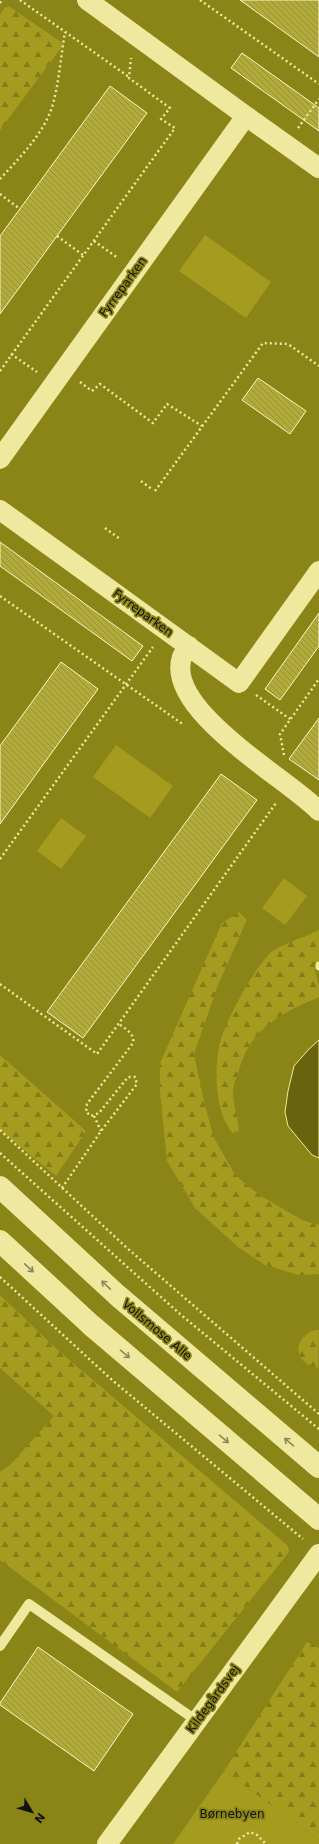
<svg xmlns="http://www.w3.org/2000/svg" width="319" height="1844" viewBox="0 0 319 1844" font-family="'DejaVu Sans',sans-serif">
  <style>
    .forest { fill: url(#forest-firs) }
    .green { fill: #a49b1f }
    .water { fill: #68640e; stroke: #f1e992 }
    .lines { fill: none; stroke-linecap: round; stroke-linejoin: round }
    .stream { stroke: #f1e992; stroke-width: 7 }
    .building { fill: url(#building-back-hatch); stroke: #fbf7c6 }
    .path { stroke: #efe9a0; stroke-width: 2.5; stroke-dasharray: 2 3; stroke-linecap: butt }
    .service { stroke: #efe9a0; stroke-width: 10 }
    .minor { stroke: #efe9a0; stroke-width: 20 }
    .tertiary { stroke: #efe9a0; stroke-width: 22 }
    .oneway { stroke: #8b8860 }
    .labels { text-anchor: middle; stroke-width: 3.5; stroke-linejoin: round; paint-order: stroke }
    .street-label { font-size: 12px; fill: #111; stroke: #8b8416 }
    .park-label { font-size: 12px; fill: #111; stroke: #8b8416 }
  </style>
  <defs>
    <pattern id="forest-firs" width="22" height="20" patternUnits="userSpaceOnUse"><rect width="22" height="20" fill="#a49b1f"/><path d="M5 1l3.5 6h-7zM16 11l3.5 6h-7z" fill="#847d1a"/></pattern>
    <pattern id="building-back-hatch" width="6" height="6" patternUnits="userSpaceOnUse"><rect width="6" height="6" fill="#b2aa3b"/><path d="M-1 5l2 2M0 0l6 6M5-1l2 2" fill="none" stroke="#989133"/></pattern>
  </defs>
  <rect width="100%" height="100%" fill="#8b8416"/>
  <path class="forest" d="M7,5L64,44L0,130V14Z
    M239,912L247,920L218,985L194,1054L203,1097L213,1136L235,1175L261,1196L302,1220L319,1225V1274L299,1275L265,1265L238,1247L195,1208L167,1161L160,1093V1063L222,923Z
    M319,930V962H313L319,986V997C281,1013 251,1028 239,1070C237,1077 233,1085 233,1091C233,1103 237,1116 239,1128L238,1132L232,1133C214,1111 213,1062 222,1036C231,1011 252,973 269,954C275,947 309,935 319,930Z
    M0,1055L86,1131L56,1176L0,1130Z
    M0,1295L60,1352L288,1546L289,1552L177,1692L0,1560V1472L11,1464L54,1416L0,1368Z
    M315,1330H319L318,1368C294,1364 291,1338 315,1330Z
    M307,1642L319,1648V1840L224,1771Z"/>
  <path class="green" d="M205,235L271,282L246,318L179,271Z
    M116,745L173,786L150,818L93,777Z
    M61,818L86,836L61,869L37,851Z
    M284,878L307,896L285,925L262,908Z
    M224,1771L319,1840V1844H173Z"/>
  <path class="water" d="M319,1040V1158L312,1155L288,1126L285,1112L288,1091L294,1066L309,1049Z"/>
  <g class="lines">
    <path class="stream" d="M319,965V967"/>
  </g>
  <path class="building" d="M240,0H319V57Z
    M242,53L319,108V131L231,68Z
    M110,86L147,113L0,314V236Z
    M258,378L306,411L290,434L242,400Z
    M0,542L143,646L132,661L0,566Z
    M319,613V646L280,700L265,689Z
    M61,662L98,689L0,824V746Z
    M319,718V780L289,759Z
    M221,774L257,800L83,1038L47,1012Z
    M38,1647L133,1714L94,1771L0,1705V1703Z"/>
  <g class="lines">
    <path class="path" d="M20,0L129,77
      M200,0L319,84
      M0,3L2,0
      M298,128L319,99
      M0,179C20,157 44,134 53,104C59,82 61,56 65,32
      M0,194L20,209
      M57,236L83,255
      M94,241L118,258
      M11,354L37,372
      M0,371L175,128L161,119L170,108L129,78L131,58
      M80,382L92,391L100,384L153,423L167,404L202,426
      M141,481L153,490
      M155,491L263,343L288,344L319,366
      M105,528L120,539
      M0,596L184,725
      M256,695L290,719
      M284,755L280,734L319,679
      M0,859L153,647
      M0,984L97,1054L276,803
      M94,1116L101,1131
      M0,1130L127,1248L319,1414
      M0,1153L180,1314L319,1429
      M62,1188L101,1131L137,1084L135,1077H128L99,1113L91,1116L86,1112L87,1104L133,1043C135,1034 126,1029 119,1024
      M0,1277L112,1380L303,1539
      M237,1844L239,1839L250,1832L257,1835L266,1844"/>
    <path class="service" d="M0,1646L29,1604L197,1721"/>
    <path class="minor" d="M246,116L319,168
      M0,459L246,116L87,0
      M0,510L239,683L319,571
      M189,646C187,649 184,653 182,657C164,710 287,778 319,811
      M107,1844L319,1554"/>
    <path class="tertiary" d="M0,1187L117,1295L319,1467
      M0,1241L91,1325L319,1519"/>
  </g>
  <defs><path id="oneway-shaft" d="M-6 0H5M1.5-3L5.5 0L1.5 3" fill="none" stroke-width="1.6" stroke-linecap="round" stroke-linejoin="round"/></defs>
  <g class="oneway">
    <use href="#oneway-shaft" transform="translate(29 1268) rotate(43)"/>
    <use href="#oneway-shaft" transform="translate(106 1285) rotate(-137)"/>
    <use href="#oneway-shaft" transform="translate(125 1354) rotate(40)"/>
    <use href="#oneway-shaft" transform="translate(224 1439) rotate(40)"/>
    <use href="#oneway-shaft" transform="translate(289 1442) rotate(-140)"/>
  </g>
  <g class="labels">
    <g class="street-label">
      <text transform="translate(123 287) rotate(-54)" y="4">Fyrreparken</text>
      <text transform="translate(143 613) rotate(36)" y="4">Fyrreparken</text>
      <text transform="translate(157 1330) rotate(40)" y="4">Vollsmose Alle</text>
      <text transform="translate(213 1699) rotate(-54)" y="4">Kildegårdsvej</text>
    </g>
    <g class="park-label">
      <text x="232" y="1818">Børnebyen</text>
    </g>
  </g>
  <g transform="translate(32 1812) rotate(128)" stroke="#8b8416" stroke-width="3" paint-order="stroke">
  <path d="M0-3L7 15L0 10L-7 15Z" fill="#111111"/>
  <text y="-6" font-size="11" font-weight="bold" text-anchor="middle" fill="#111111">N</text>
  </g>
</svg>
